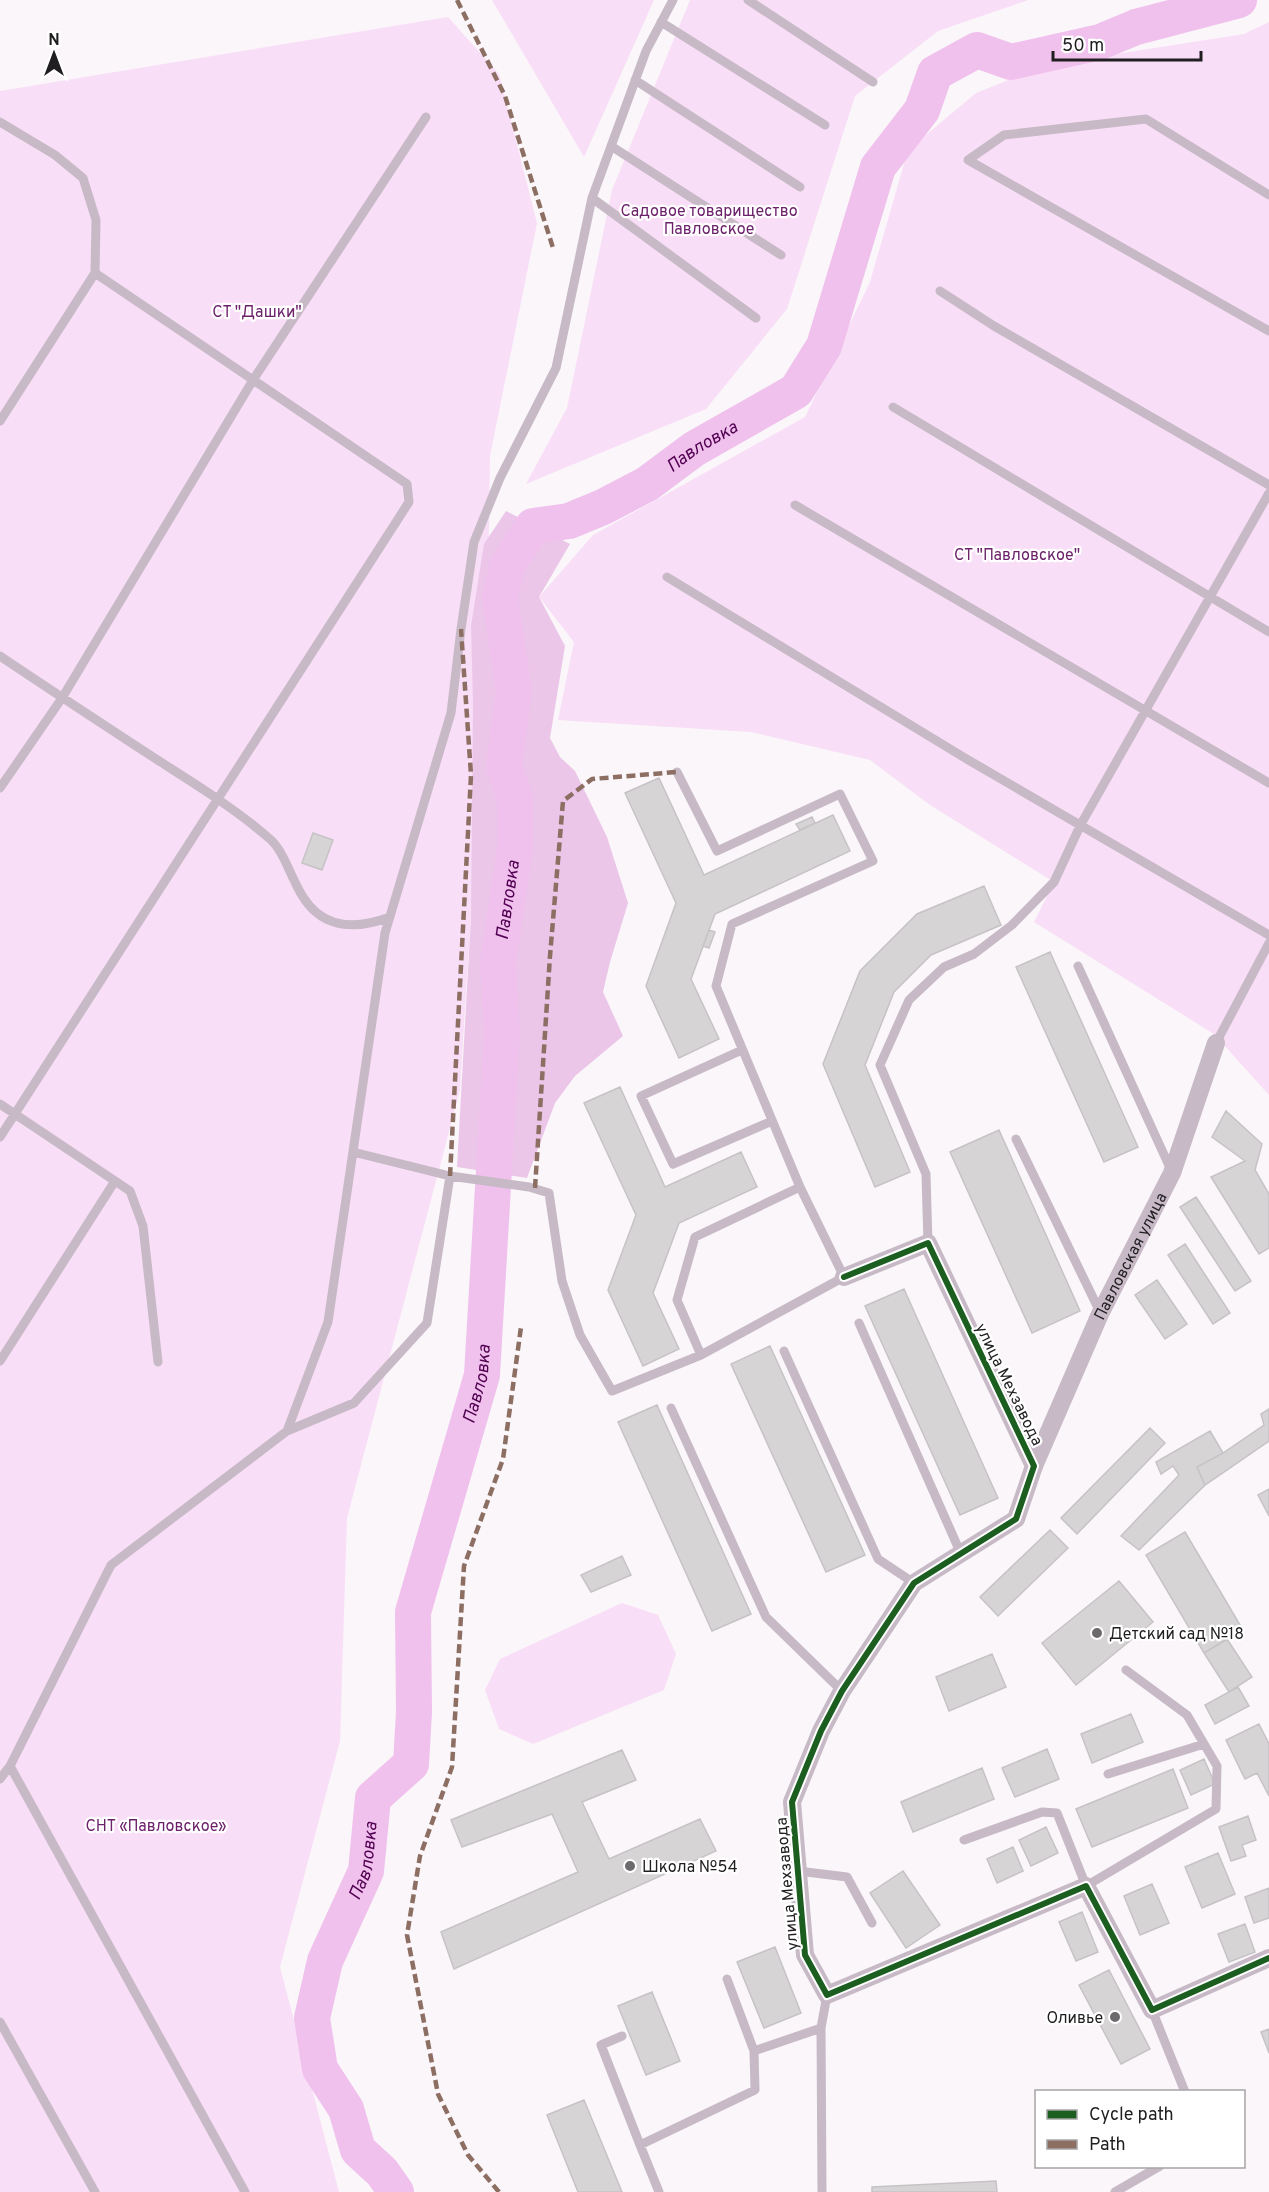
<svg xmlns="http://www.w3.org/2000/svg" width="1269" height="2192" viewBox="0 0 1269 2192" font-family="Overpass,sans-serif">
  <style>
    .green { fill: #f9def7 }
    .forest { fill: #ebc6e9 }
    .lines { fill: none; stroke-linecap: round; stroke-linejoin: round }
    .river { stroke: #f0c1ed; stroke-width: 36 }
    .building { fill: #d7d4d6; stroke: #c6c3c6; stroke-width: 1.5 }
    .service { stroke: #c7b9c6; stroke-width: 9 }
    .minor { stroke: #c7b9c6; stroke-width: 18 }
    .quiet { stroke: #8d6e63; stroke-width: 4.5; stroke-dasharray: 9 4.5; stroke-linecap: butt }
    .cycleway-casing { stroke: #fff; stroke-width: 10 }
    .cycleway { stroke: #1b5e20; stroke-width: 6 }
    .poi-dot { fill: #6c6a6c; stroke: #fff; stroke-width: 2 }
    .labels { text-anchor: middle; stroke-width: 4.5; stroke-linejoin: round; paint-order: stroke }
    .park-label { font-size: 16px; fill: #6c216b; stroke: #fff }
    .street-label { font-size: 16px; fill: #201e20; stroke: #fff }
    .poi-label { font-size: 16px; fill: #201e20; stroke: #fff; text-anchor: start }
    .water-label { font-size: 18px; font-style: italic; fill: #520152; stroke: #fff }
  </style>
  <rect width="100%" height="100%" fill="#faf6f9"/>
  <path class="green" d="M492,0H654L584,157Z
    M690,0H1028L938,31L855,96L787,309L706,409L526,484L567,408L612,190Z
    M448,17L499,74L537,223L490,456L487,659L460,1090L347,1518L340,1741L280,1967L339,2192H0V91Z
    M1269,22V1095L1214,1034L1034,922L1054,882L930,805L870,760L751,732L558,720L574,642L539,597L593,535L805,417L870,282L908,150L976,93L1046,65L1244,34Z
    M622,1603L658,1615L676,1654L664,1690L533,1744L499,1729L485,1690L500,1659Z"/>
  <path class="forest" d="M506,511L570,544L539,597L565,646L550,738L560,757L575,771L607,837L628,903L610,962L603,992L623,1036L575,1076L555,1103L527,1178L457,1167L471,917L473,703L471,626L484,544Z"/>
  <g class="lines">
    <path class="river" id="s1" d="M396,2192L382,2172L358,2150L346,2109L320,2069L312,2018L325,1961L366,1871L373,1798L411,1764L414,1712L413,1612L482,1375L502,1033L498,964L515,848V799L504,766L514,691L500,598L507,566L533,526L569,521L603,507L647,484L694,449L796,391L824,346L878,167L922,110L935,73L977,50L1011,62L1100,42L1136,27L1239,0"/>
  </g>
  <path class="building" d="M659,778L704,875L833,815L850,851L715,914L691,979L719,1039L679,1058L646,986L676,903L625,793Z
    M812,817L815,823L800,830L796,824Z
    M313,833L333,840L322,870L302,863Z
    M984,886L1001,925L931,955L894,992L865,1065L910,1172L875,1187L823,1064L860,971L917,914Z
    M709,930L715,932L709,948L703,946Z
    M1050,952L1138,1147L1104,1162L1016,967Z
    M620,1087L665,1187L741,1152L757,1187L679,1223L653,1293L679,1349L643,1366L608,1290L636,1215L584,1103Z
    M1226,1111L1262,1144L1255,1170L1269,1194V1248L1259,1254L1211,1177L1245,1161L1212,1137Z
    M999,1130L1080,1311L1032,1333L950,1152Z
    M1196,1197L1251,1281L1235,1291L1180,1207Z
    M1185,1244L1230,1313L1213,1324L1168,1255Z
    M1157,1280L1187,1324L1165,1339L1135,1295Z
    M904,1289L998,1498L960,1515L865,1306Z
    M770,1346L865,1555L826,1572L731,1364Z
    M657,1405L751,1614L712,1631L618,1422Z
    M1269,1409V1441L1205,1485L1197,1467L1223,1453L1264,1425L1261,1414Z
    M1150,1428L1165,1443L1077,1534L1061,1518Z
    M1210,1431L1223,1453L1197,1467L1205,1485L1139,1550L1121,1536L1179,1475L1173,1466L1161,1474L1156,1462Z
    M1269,1489V1516L1258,1495Z
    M1050,1530L1068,1548L998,1616L980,1597Z
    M1185,1532L1243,1630L1204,1653L1146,1555Z
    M622,1556L631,1575L591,1592L581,1575Z
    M1119,1581L1153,1622L1076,1685L1042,1643Z
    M1227,1639L1252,1677L1229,1692L1204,1653Z
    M992,1654L1006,1687L949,1711L936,1677Z
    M1238,1687L1249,1706L1215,1724L1205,1705Z
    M1131,1714L1143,1742L1092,1763L1081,1734Z
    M1259,1724L1269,1744V1796L1257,1773L1245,1779L1226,1740Z
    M1047,1749L1059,1779L1015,1797L1002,1768Z
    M622,1750L636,1780L582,1802L609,1859L700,1819L716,1851L454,1969L441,1932L578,1872L552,1814L462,1847L451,1820Z
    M1204,1759L1215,1784L1191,1795L1180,1770Z
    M982,1768L994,1799L913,1832L901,1802Z
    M1173,1769L1188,1808L1092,1847L1076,1809Z
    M1248,1816L1256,1840L1242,1845L1246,1856L1231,1861L1219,1827Z
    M1046,1827L1058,1853L1031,1866L1019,1840Z
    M1013,1847L1023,1871L997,1883L987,1859Z
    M1218,1853L1235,1894L1202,1908L1185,1867Z
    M903,1871L940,1925L906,1948L870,1893Z
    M1152,1884L1169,1923L1140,1935L1124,1896Z
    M1269,1888V1918L1254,1923L1245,1897Z
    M1082,1912L1098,1952L1076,1961L1059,1922Z
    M1245,1924L1255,1952L1229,1962L1218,1934Z
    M775,1947L801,2013L764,2028L737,1962Z
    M1109,1970L1150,2049L1121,2064L1079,1985Z
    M652,1992L680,2061L646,2075L618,2006Z
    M1269,2029V2053L1261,2032Z
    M584,2100L622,2192H578L547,2115Z
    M996,2181L997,2192H872V2187Z"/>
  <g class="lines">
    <path class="service" d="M748,0L873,82
      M661,22L825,125
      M635,80L800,187
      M0,122L55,155L83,178L96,220L95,273L0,421
      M611,146L781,255
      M1269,195L1146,119L1004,135L968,160L1269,331
      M592,198L756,318
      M940,291L994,326L1269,485
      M893,407L1269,632
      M795,505L1269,783
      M667,577L965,758L1269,935
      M0,656C52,691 104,725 156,759C195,784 236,809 271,840C289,857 294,895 317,913C338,930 366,926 390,917
      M0,788L62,698L253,380L426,117
      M1078,966L1171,1170
      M1216,1043L1269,943
      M742,1050L641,1096L673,1164L772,1121
      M0,1104L130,1191L143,1226L158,1362
      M0,1137L409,502L407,484L95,273
      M1016,1139L1100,1312
      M353,1152L450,1176L529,1187L549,1193L562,1281L580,1335L612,1391L701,1355L844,1277L800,1187L716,986L732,924L873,861L840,794L717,851L677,772
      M928,1244L926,1174L880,1065L909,1000L944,967L974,954L1012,925L1054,882L1081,824L1269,493
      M859,1323L961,1554
      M784,1351L878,1559L914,1583
      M701,1355L677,1300L695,1237L800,1187
      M0,1361L115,1181
      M671,1408L766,1617L842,1691
      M287,1431L354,1403L427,1323L450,1176
      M10,1766L245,2192
      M1108,1774L1204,1744
      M0,1779L10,1766L111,1565L287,1431L328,1322L385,933L451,713L461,629L474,542L500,478L556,368L592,198L646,51L673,0
      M964,1840L1042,1812L1057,1813L1086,1886L1216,1809L1217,1766L1187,1715L1126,1670
      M798,1871L847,1877L872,1923
      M727,1979L754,2051
      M1152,2010L1185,2092
      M0,2022L95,2192
      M821,2028L822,2192
      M622,2036L601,2045L640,2145L755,2090L754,2051L821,2028L827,1995
      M640,2145L659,2192
      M1115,2192L1160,2166"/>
    <g class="minor">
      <path d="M844,1277L928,1243L1034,1466L1016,1519L914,1583L842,1691L821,1731L792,1802L805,1955L827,1995L1086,1886L1152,2010L1269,1958"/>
      <path id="s2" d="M1034,1466L1100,1314L1172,1173L1216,1043"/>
    </g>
    <path class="quiet" d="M457,0L505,96L554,251
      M450,1176L471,775L461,629
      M535,1188L550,956L563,801L592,779L677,772
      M499,2192L468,2155L438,2094L407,1935L420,1856L452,1767L464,1566L503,1459L521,1327"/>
    <g class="cycleway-casing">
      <path id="cycleway" d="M844,1277L928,1243L1034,1466L1016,1519L914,1583L842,1691L821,1731L792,1802L805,1955L827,1995L1086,1886L1152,2010L1269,1958"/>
    </g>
    <use href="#cycleway" class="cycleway"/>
  </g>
  <g class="poi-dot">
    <circle cx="1097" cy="1633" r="6"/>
    <circle cx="630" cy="1866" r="6"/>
    <circle cx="1115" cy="2017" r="6"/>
  </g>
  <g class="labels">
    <g class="park-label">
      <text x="709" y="216">Садовое товарищество<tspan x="709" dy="18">Павловское</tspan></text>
      <text x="257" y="317">СТ "Дашки"</text>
      <text x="1017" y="560">СТ "Павловское"</text>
      <text x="156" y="1831">СНТ «Павловское»</text>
    </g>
    <g class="street-label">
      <text dy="6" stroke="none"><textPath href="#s2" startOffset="231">Павловская улица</textPath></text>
      <text transform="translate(1010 1384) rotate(64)" y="6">улица Мехзавода</text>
      <text transform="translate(786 1884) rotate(-95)" y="6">улица Мехзавода</text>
    </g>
    <g class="poi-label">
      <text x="1109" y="1639">Детский сад №18</text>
      <text x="642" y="1872">Школа №54</text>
      <text x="1103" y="2023" text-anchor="end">Оливье</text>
    </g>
    <g class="water-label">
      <text dy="6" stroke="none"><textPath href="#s1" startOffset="1932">Павловка</textPath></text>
      <text dy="6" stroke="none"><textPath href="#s1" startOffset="1356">Павловка</textPath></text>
      <text dy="6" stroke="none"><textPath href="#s1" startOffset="870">Павловка</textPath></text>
      <text dy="6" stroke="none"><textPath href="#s1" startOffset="366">Павловка</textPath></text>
    </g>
  </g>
  <rect x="1035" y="2090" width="210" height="78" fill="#ffffff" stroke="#a6a5a6" stroke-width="1.5"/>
  <rect x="1047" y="2110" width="30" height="9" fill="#1b5e20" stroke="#a6a5a6" stroke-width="1.5"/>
  <text x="1089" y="2120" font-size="18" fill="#201e20">Cycle path</text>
  <rect x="1047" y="2140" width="30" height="9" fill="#8d6e63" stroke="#a6a5a6" stroke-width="1.5"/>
  <text x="1089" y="2150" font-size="18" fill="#201e20">Path</text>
  <g transform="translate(54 54)" stroke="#ffffff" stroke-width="4.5" paint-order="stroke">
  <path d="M0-4.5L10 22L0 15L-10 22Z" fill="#201e20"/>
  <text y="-9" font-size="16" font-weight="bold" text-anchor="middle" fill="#201e20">N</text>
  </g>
  <path d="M1053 51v9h148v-9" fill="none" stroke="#201e20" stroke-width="3"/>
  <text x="1062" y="51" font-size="18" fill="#201e20" stroke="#ffffff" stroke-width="4.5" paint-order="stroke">50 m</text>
</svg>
